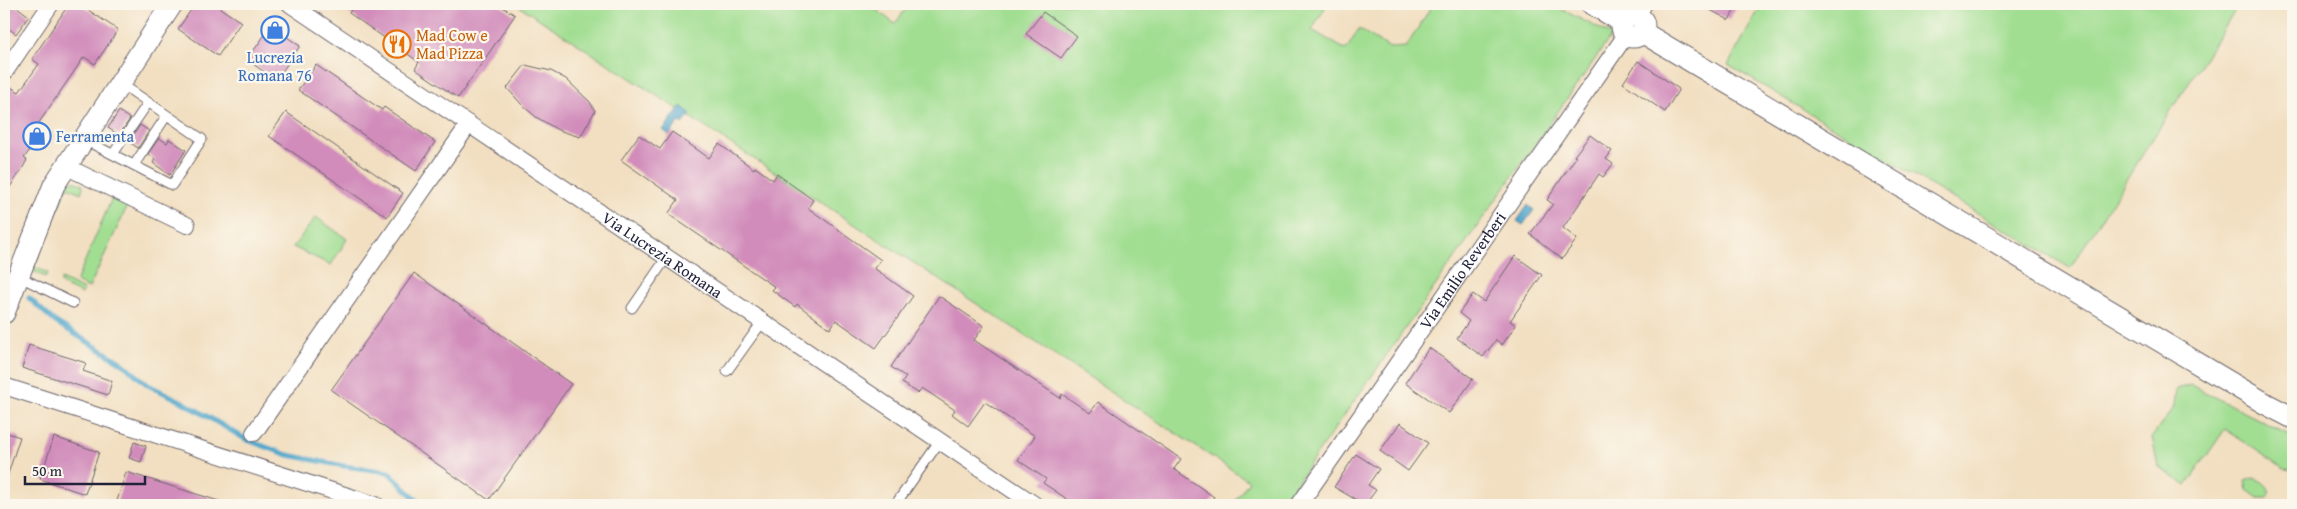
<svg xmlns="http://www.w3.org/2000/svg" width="2297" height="509" viewBox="0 0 2297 509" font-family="'Gentium Book Plus',serif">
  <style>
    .green { fill: #a1de92; stroke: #628066 }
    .water { fill: #4ea5ca; stroke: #386482 }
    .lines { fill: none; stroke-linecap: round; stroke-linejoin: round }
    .stream { stroke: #4ea5ca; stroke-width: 5 }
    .building { fill: #d18cbb }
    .service-casing { stroke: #6b646a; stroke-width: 11 }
    .minor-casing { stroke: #6b646a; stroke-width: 18 }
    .tertiary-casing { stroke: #6b646a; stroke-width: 23 }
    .service { stroke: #fff; stroke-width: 9 }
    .minor { stroke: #fff; stroke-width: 16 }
    .tertiary { stroke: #fff; stroke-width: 21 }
    .labels { text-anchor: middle; stroke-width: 4.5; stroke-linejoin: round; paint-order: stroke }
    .food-label { font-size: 16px; fill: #c56008; stroke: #fbf7ec; text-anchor: start }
    .shop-label { font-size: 16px; fill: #366cbe; stroke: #fbf7ec }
    .street-label { font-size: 16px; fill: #22223b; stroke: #fbf7ec }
  </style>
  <rect width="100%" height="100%" fill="#fbf7ec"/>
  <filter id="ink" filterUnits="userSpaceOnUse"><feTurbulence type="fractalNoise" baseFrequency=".02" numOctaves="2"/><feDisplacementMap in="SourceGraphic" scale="10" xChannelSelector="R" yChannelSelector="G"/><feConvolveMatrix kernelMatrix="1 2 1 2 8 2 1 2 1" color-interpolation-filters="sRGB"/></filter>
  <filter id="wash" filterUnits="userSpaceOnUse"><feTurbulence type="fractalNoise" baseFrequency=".0096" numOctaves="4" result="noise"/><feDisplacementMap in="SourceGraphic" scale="20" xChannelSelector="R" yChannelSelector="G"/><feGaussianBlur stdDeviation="1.12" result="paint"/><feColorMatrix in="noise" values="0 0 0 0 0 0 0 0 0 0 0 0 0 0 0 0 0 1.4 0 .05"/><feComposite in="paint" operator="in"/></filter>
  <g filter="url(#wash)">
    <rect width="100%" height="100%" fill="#f2dfc1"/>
    <path class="green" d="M516,4H869L895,24L909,4H1318L1325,8L1312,30L1346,50L1359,29L1390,48L1406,47L1433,4H1551L1612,35L1281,505H1232L1249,481Z
      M1762,4H2239L2070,268L1728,65Z
      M70,180L82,184L83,187L81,193L67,187L34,267L48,273L45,277L31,270L54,211Z
      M112,198L128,205L89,288L76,282Z
      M316,217L347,239L331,265L293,247Z
      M61,279L84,290L82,294L61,284Z
      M2191,385L2293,437V470L2284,469L2225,429L2186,486L2158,466L2152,437L2174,407L2176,389Z
      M2254,478C2263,481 2273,488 2268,498H2258L2247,490L2245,481Z"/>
    <path class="water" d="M681,106L691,114L683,124L679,122L669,135L663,130Z
      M1528,205L1534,210L1523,225L1517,221Z"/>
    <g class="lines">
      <path class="stream" d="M29,298L54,321L122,363L148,385L181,401L247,440L288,455L344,466L388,472L422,505"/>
    </g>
    <g id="blocks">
      <path class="building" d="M4,4H13L29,16L16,34L4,25Z
        M69,4H79L118,30L95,64L84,57L36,127L43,132L24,158L27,160L22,169L4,196V83L19,92L39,64L32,59Z
        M195,4H214L241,22L218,56L178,29Z
        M355,4H498L515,15L458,98L415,69L419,62L349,13Z
        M1699,4H1738L1729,20Z
        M1043,12L1077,36L1061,58L1026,34Z
        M271,26L300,46L276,80L247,60Z
        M1638,61L1679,89L1665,112L1623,83Z
        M316,65L382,110L384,107L435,142L416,171L298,90Z
        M525,65L551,71L566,79L590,102L595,111L580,137L558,130L536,117L523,106L507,88Z
        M119,111L130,119L119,135L108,128Z
        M286,112L403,193L387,217L269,136Z
        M140,125L149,131L138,148L129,142Z
        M672,132L709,158L719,144L754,169L755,167L773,180L777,174L813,200L808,208L881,260L874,268L913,296L876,348L836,320L830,329L797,304L795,307L772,290L775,287L668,214L678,200L621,160L639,135L660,149Z
        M1590,135L1612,151L1606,159L1613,164L1603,177L1599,174L1563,228L1577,239L1562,259L1530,234L1553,204L1547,200L1576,157L1574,156Z
        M159,138L167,143L169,139L186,150L170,175L153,163L155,159L148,154Z
        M1515,256L1542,275L1510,321L1516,325L1502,345L1496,340L1483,357L1457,338L1469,321L1459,313L1473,294L1484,302Z
        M414,273L571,384L489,500L331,390Z
        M939,296L984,326L974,340L1060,398L1062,394L1090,413L1098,402L1181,459L1174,469L1214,497L1209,505H1076L1043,483L1046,479L1018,460L1035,436L985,402L968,426L952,414L955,410L922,388L918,393L902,383L906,377L891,367Z
        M29,345L86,363L83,371L112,381L108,395L22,368Z
        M1429,348L1473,379L1449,413L1405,383Z
        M1400,423L1428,443L1408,471L1380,451Z
        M4,432L20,437L6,480H4Z
        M54,437L99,452L85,494L40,479Z
        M134,442L146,446L141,462L129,458Z
        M1356,454L1379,469L1368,485L1376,490L1365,505L1334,487Z
        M126,472L222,502V505H131L117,501Z"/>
    </g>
  </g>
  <g filter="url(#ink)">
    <use href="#blocks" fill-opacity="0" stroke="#6b646a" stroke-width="1"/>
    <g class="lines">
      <g class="service-casing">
        <path id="service" d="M83,139L172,185L202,139L120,83
          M113,154L148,103
          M134,165L167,115
          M18,276L73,303
          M632,308L667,257
          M727,371L763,321
          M895,505L940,441"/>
      </g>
      <g class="minor-casing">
        <g id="minor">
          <path id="s1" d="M290,4L1035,505"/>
          <path d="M1636,16L1644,4"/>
          <path d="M4,73L51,4"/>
          <path d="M65,166L187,225"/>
          <path d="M4,386L376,505"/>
          <path d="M254,433L469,124"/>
          <path id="s2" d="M1299,505L1626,35"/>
        </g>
      </g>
      <g class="tertiary-casing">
        <path id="tertiary" d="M1592,4L1623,22
          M1622 26a11 11 0 1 1 22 0a11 11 0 1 1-22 0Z
          M1642,32L2266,404L2293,418
          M4,313L54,185L172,4"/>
      </g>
      <use href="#service" class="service"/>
      <use href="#minor" class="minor"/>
      <use href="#tertiary" class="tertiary"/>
    </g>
  </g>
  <defs>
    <g id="shop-ring" transform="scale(1.4375)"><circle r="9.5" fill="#fbf7ec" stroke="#3f7fe0" stroke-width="1.5"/><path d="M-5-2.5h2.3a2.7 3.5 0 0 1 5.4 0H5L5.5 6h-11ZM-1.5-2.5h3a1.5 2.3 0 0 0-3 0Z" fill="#3f7fe0"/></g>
    <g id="restaurant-ring" transform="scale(1.4375)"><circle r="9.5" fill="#fbf7ec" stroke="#e8710a" stroke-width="1.5"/><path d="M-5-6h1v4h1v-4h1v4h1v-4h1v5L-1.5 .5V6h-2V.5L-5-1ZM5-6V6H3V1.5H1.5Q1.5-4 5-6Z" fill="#e8710a"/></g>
  </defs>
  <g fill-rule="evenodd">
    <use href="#shop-ring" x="275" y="30"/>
    <use href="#restaurant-ring" x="397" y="44"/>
    <use href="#shop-ring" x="37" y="136"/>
  </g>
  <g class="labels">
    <g class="food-label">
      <text x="416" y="41">Mad Cow e<tspan x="416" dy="18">Mad Pizza</tspan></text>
    </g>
    <g class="shop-label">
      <text x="275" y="63">Lucrezia<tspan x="275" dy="18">Romana 76</tspan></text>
      <text x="56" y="142" text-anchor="start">Ferramenta</text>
    </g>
    <g class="street-label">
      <text dy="6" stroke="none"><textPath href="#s1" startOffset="449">Via Lucrezia Romana</textPath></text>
      <text dy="6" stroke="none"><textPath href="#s2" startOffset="286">Via Emilio Reverberi</textPath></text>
    </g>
  </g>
  <rect width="2297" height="509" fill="none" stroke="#fbf7ec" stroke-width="20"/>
  <path d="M25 476v8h120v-8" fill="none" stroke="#22223b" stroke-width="2.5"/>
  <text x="32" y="476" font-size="15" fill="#22223b" stroke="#fbf7ec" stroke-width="4" paint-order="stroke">50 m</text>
</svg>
